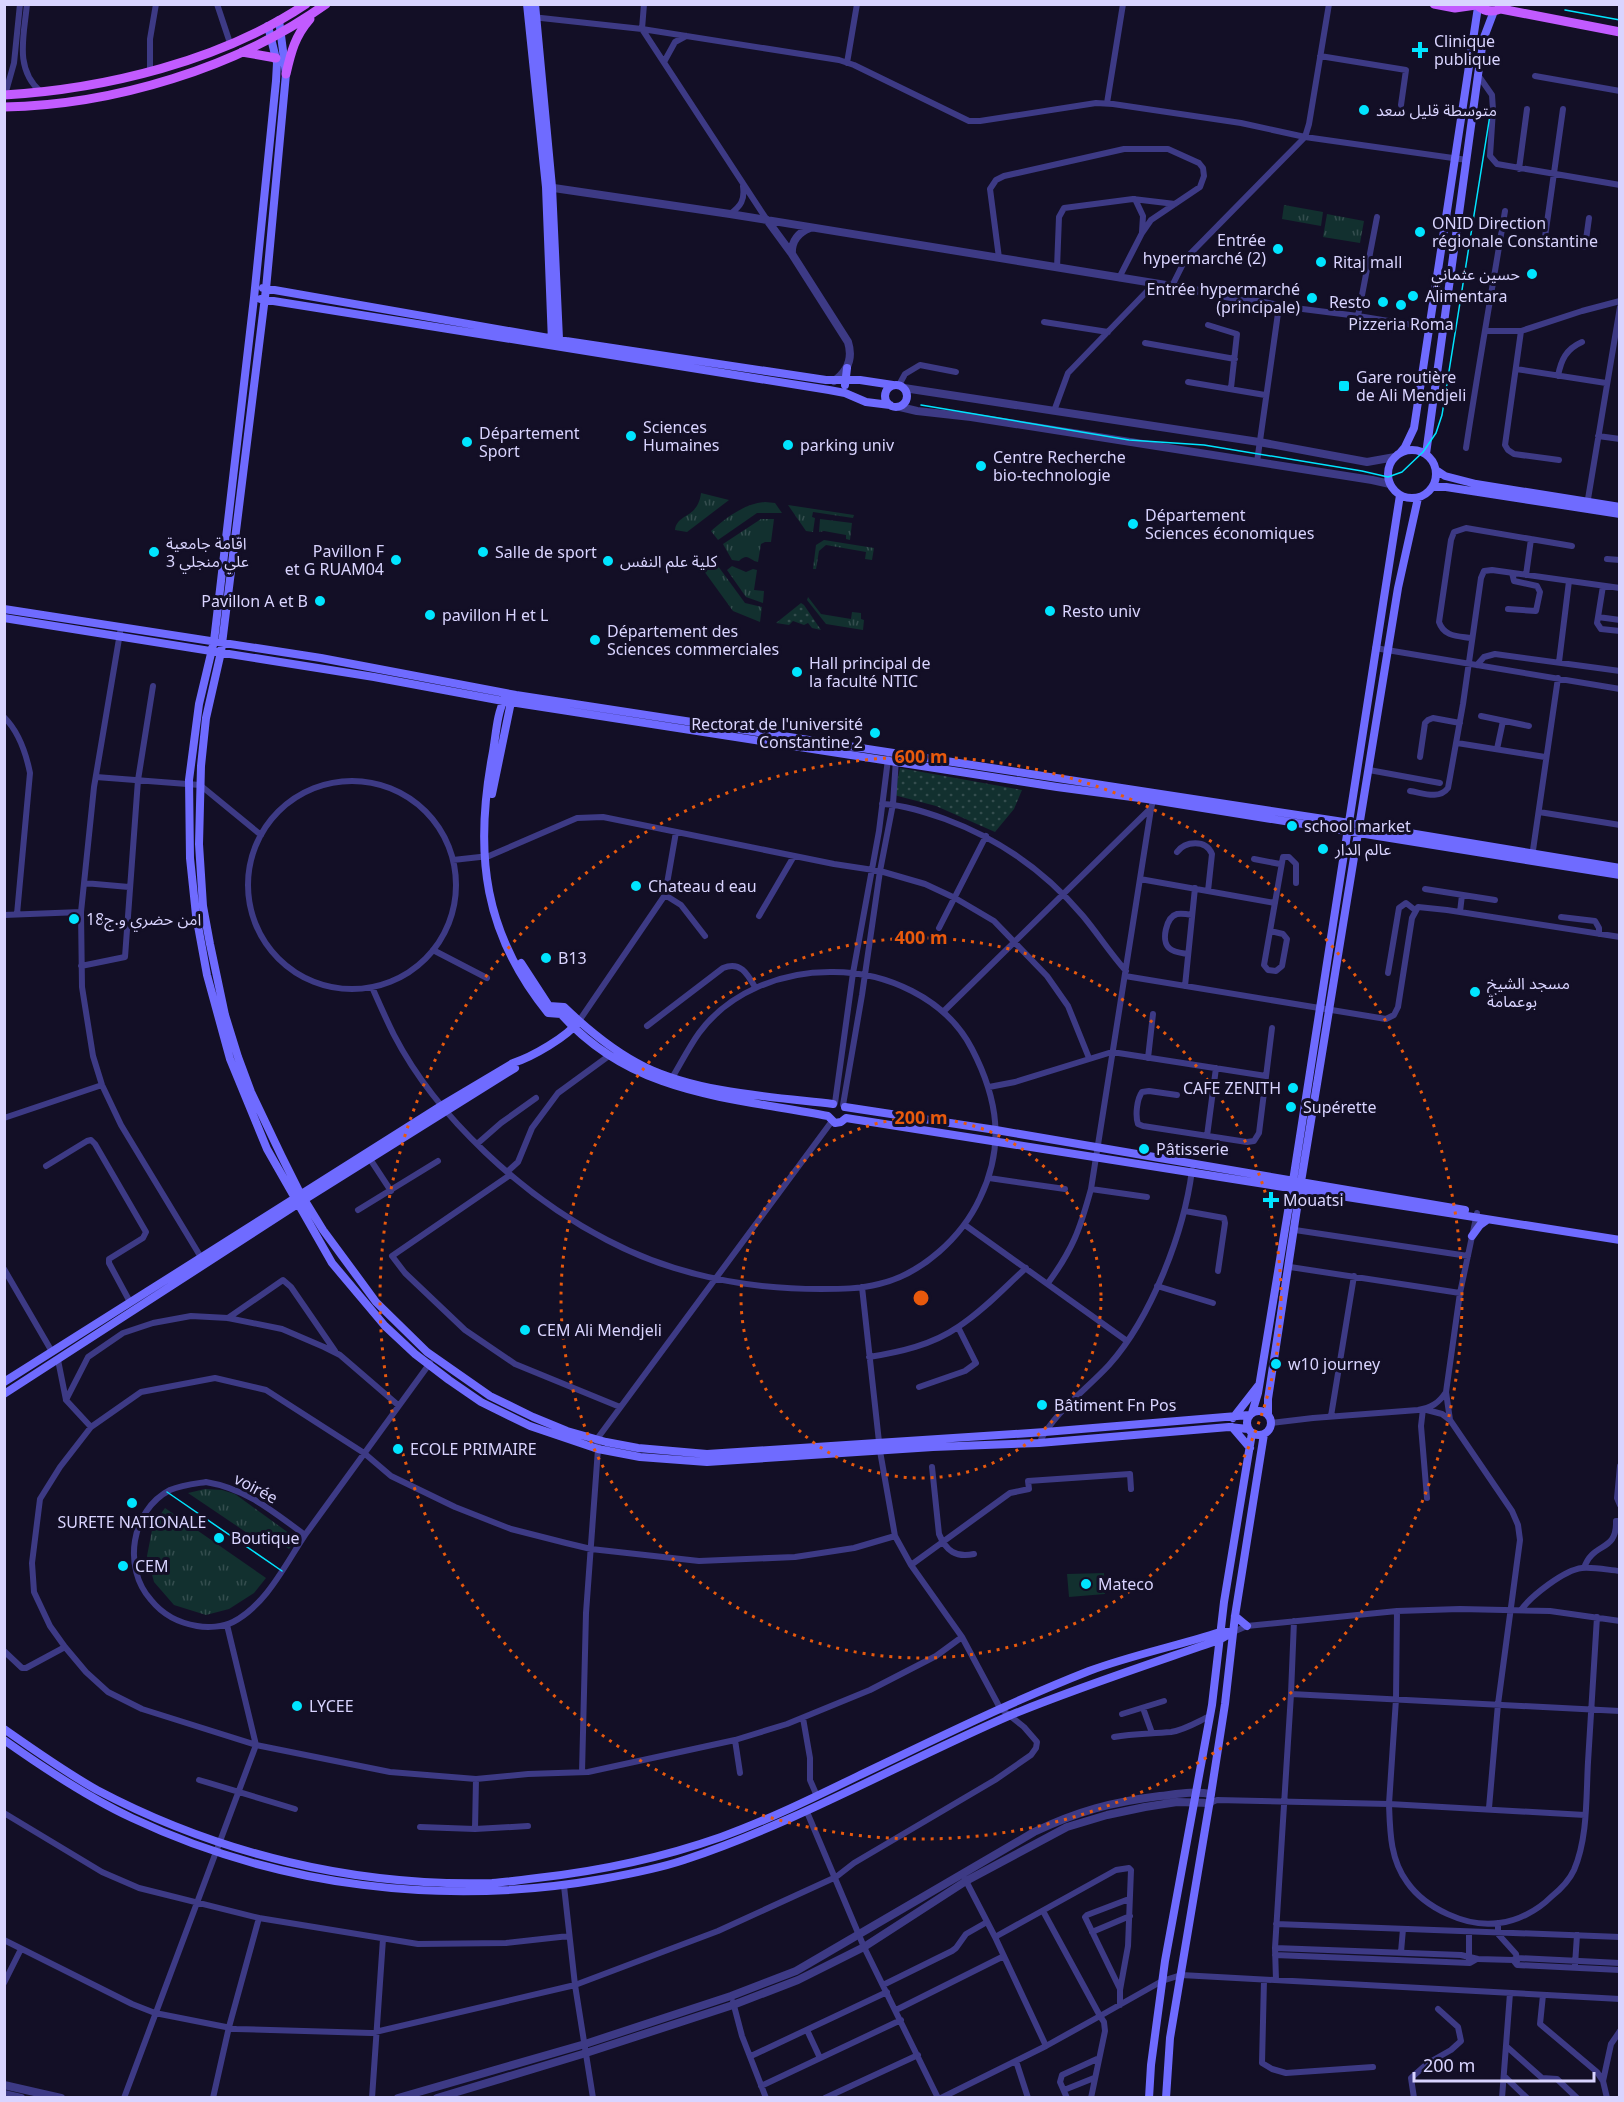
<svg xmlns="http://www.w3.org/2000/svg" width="1624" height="2102" viewBox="0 0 1624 2102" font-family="'Noto Sans','Noto Sans Arabic',sans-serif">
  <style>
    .grass { fill: url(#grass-dots) }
    .park { fill: url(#park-tufts) }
    .garden { fill: #12302f }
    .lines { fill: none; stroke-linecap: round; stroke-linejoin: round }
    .minor { stroke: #3d3a85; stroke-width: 6 }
    .tertiary { stroke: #3d3a85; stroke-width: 8 }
    .secondary { stroke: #6f6bff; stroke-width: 8 }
    .primary { stroke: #c25bff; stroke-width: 9 }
    .tram { stroke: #00e5ff; stroke-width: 1.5 }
    .ring { fill: none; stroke: #e8590c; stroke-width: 3; stroke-dasharray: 3 6 }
    .poi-dot { fill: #00e5ff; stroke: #130f26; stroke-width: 2 }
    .labels { text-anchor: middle; stroke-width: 6; stroke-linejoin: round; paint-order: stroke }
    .poi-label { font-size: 16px; fill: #d9d4ff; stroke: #130f26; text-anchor: start }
    .street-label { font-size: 16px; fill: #d9d4ff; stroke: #130f26 }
    .centre { fill: #e8590c; stroke: #130f26; stroke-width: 3 }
    .ring-label { font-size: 18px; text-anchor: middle; font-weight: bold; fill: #e8590c; stroke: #130f26; stroke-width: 6; stroke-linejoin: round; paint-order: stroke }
  </style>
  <defs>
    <pattern id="grass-dots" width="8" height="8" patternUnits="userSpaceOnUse" patternTransform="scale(1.5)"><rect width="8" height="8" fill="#12302f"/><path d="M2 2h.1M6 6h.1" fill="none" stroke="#344d4e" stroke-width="1.8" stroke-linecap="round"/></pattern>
    <pattern id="park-tufts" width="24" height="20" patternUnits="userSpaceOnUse" patternTransform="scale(1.5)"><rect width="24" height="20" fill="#12302f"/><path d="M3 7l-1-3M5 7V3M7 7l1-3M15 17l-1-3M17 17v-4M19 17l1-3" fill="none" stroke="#344d4e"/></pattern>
  </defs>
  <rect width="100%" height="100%" fill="#130f26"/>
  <path class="grass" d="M801,603L804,605L821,630L812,628L808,623L804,625L793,621L789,625L776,623Z
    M900,768L1022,790L1014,809L995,832L936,806L894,795Z"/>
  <path class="park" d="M1284,205L1323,212L1321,226L1282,219Z
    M1327,214L1364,221L1360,243L1323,237Z
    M701,493L729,500L687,532L675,530C677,513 698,519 701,493Z
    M765,502L775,503L782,513H757L718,540L711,531C727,517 744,504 765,502Z
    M788,505L854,515L853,518L813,512L812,517L815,518L813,532L806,531Z
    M761,519H774L771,542H765L761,544L758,562C750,561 748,552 739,561L732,560L723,544Z
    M820,519L852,523L850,540L846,539V535L824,531L819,532Z
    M824,540L874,548L872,560L865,559L866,552L826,545L819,551L816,569H813L816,545Z
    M715,562L745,603L762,607L760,622L733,611L704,571Z
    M732,566L746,572L753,569L757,570L754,590L764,591L763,603L746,597L727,570Z
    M808,597L821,614L851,619L852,612L861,613V619L864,620L863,630L826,624L807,600Z
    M205,1489L222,1490L235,1494L297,1539L289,1549L270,1536L265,1545L188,1493Z
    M165,1508L266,1578L254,1593L229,1609L206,1615L174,1605L154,1582L147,1556L153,1525Z"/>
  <path class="garden" d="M1104,1573L1105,1594L1069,1597L1067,1574Z"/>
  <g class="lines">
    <path class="minor" d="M27,4C24,36 14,69 41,92
      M217,4L230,43
      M644,4L642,29L767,220
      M532,17L642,29L839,60L854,65L969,121H980L1096,103L1113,104L1241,123L1305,137L1467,160
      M1320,56L1406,70L1401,105
      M664,62L675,42L686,36
      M847,63L857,4
      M150,72V39L156,4
      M1478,75L1492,95L1493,110L1490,156L1497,164L1620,185
      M1535,76L1620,91
      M5,95L14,63L20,4
      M1107,103L1123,4
      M1519,169L1527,109
      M1135,199L1143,216L1142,232
      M730,214C741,206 745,200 743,186
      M1545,240L1585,247L1589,218
      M1544,244L1563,109
      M999,258L990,189L996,180L1004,176L1124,149H1168L1199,163L1203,168L1204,176L1200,187L1151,220L1142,233L1119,278
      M1057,268L1059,217L1064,208L1133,199L1175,204
      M1172,286L1186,258L1305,137L1309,124L1329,4
      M1358,316L1377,217
      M1044,322L1108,332
      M1208,325L1237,334L1231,388
      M1486,331H1521L1582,311L1620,301
      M1521,331L1505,445L1508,450L1514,454L1559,460
      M1145,343L1235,359
      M1516,369L1606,383
      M1558,376C1561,360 1566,349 1582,342
      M1188,382L1265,395
      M899,385L905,374L920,365L956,372
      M1054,411L1068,373L1154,284
      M1598,436L1620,439
      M1466,448C1478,369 1492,290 1505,211
      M1257,462L1279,306L1358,316L1443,330
      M1587,505L1620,307
      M1607,559L1620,560
      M1526,575L1531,539
      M1508,609L1536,611L1540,592L1537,586L1514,581L1512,573
      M1598,617L1603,586
      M1620,620L1598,617L1597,623L1601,629L1620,631
      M121,627L94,787L81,912L82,987L93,1056L102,1085L121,1125L202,1259
      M1471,638C1458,636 1444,637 1439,622L1451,540L1454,532L1466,528L1572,546
      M1375,648L1620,689
      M1559,662L1569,581
      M1477,665L1484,657L1495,654L1620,671
      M1481,716L1529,726
      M4,717C19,732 26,753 30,773L17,914
      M1457,743L1545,757
      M1497,749L1503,721
      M1420,757L1425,723L1428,720L1433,718L1460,723
      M1369,770L1440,783
      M96,777L200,785L261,835
      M248 885a104 104 0 1 1 208 0a104 104 0 1 1-208 0Z
      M1410,791C1423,793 1439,800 1448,788L1463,704L1481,578L1484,571L1492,570L1620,588
      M882,804C904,805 925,812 945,819C999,839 1046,872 1083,916C1098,934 1110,953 1126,971
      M1539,812L1620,825
      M1177,852C1185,841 1206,839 1212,854L1208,891
      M1532,857L1558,678
      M1254,859L1280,864
      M453,860L489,856L577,818L603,817L834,864L880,871L925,884L955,898L994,921L1047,976L1068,1006L1089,1058
      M1140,879L1275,903
      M84,883L129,887
      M1425,889L1495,900
      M665,895L681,905L705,936
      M1460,912L1462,895
      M4,915L81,912
      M759,916L794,856
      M1561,917L1595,921L1599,928V934
      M939,928L986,836
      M1270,931L1283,857H1289L1296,864V883
      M1270,931L1283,934L1287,939L1282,966L1276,971L1268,970L1264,965Z
      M433,950L487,978
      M1188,954C1182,953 1174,953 1169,948C1161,941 1166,917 1177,914C1182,913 1187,914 1192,915
      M81,966L125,957L138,780L153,686
      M1388,973L1399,908L1406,903L1415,910
      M1125,976L1386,1019L1394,1015L1398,1007L1412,918L1418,907L1447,910L1620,937
      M1185,986L1195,888
      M372,987C379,1003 386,1019 394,1035C437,1118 524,1197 607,1240C673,1275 747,1289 821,1289C840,1289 860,1289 879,1284C922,1274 962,1237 980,1198C1005,1146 998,1099 972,1049C946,998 885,971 830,972C781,972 729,992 699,1033C689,1047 681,1063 672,1078
      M944,1011L1150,809
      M579,1021L665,895L676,832
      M647,1026L723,968C740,961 747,973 755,987
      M1148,1058L1153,1014
      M989,1087L1015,1082L1112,1052L1266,1076
      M1177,1095L1149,1091L1142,1092C1137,1099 1135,1115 1138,1124L1143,1126L1247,1142L1254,1141L1259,1133L1272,1028
      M835,1103L853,973L879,831L888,759
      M843,1105L862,995L880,871L893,804L896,759
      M4,1118L102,1085
      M1207,1136L1216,1068
      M477,1144L501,1123L536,1098
      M370,1159L391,1191
      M46,1166L87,1141L91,1140L95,1144L146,1232L143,1238L109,1259V1263L130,1302
      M507,1172L518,1162L532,1128L558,1093L610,1055
      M510,1175L392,1256L405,1273L465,1330L515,1364L620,1407
      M989,1178L1065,1189
      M1091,1189L1147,1197
      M358,1210L438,1161
      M1185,1211L1224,1218L1225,1223L1218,1271
      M965,1225L1127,1341
      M1295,1230L1468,1256
      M1290,1267L1460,1293
      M4,1269L51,1350
      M1048,1283C1073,1249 1080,1229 1091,1189L1151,809L1154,796
      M1157,1286L1213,1303
      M862,1287L880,1451L895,1536L911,1565L962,1637L936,1656L870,1690L787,1724L735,1740L588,1772L528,1774L476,1779L390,1772L256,1745L142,1709L108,1692L86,1672L65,1647L50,1626L34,1592L32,1563L40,1499L60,1467L91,1427L141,1392L215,1378L266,1390L364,1453L391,1476L455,1507L511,1529L566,1543L591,1549L699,1561L795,1557L854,1548L895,1536
      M228,1318L283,1280L291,1287L335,1351
      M869,1357C900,1352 932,1345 958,1327C983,1311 1004,1288 1026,1268
      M58,1360L66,1400L91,1427
      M919,1387L965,1371L976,1363L958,1327
      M1446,1392L1450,1420L1512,1511L1518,1525L1520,1540L1498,1704L1489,1808
      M66,1400L88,1357L123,1333L153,1323L191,1316L228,1318L282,1329L324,1347L340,1355L398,1405
      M1331,1416L1354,1276
      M1271,1423L1313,1418L1418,1410C1431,1408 1439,1403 1446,1392L1460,1293L1477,1213
      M1039,1443C1055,1411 1085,1391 1109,1365C1151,1318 1184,1233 1192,1170
      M1620,1466L1617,1498L1620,1505
      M932,1467L939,1534C946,1551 956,1558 974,1554
      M206,1482C247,1489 272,1511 305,1535C285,1565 266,1605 233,1622C223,1627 208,1628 197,1626C179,1623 163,1615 151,1600C122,1568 131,1510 170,1490C182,1485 193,1484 206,1482Z
      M1427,1498L1421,1426L1423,1409L1442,1414L1450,1420
      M305,1535L430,1363
      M911,1565L1010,1493L1029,1489L1028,1481L1130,1474L1131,1489
      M1584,1568C1593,1541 1617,1553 1616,1521H1620
      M1521,1610C1531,1596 1564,1570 1582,1568C1594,1567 1608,1570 1620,1571
      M1397,1611L1396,1699L1389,1804L1585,1815
      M1233,1632L1247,1626L1397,1611L1460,1609L1550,1611L1620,1621
      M4,1651L22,1668H26L65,1647
      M1291,1694L1620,1711
      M1143,1708L1152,1733
      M1122,1714L1164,1701
      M803,1718L810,1758V1780L817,1796
      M1114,1737C1133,1733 1151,1734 1171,1732C1185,1730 1197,1722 1210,1716
      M735,1740L740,1773
      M582,1772L586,1613L598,1449L597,1439L832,1121
      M199,1780L295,1809
      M1210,1803L1217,1800L1389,1804C1390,1831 1390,1859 1407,1882C1425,1908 1467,1928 1499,1923C1518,1921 1538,1910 1551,1897C1561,1889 1569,1881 1574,1870C1588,1837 1586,1797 1588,1762C1591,1714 1594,1665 1597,1617
      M807,1812L864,1947L938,2098
      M4,1813L102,1872L139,1888L259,1918
      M420,1827L475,1829L528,1826
      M475,1829L476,1779
      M965,1879L995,1937
      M564,1886L575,1985L593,2098
      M1043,1911L1100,2016L1162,1981L1181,1975L1620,1999
      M1498,1923V1934L1516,1954L1517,1961
      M1276,1924L1620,1937
      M1092,1932L1130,1916
      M1469,1933V1959
      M4,1940L132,2004L155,2013L236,2029L371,2033L575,1985L718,1931L836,1877L854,1863L995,1780L1031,1755L1036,1748L1037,1742L1024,1727L1000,1708L962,1637
      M1275,1948L1461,1955L1478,1959L1513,1960L1517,1958L1620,1963
      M1401,1952L1403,1929
      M1275,1955L1470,1963L1477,1959
      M1513,1960L1517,1965L1620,1970
      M1575,1965L1577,1935
      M1264,1980L1262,2063L1272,2069L1286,2073L1373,2067
      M1276,1980L1275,1948L1291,1694L1294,1621
      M4,1983L21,1949
      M883,1985L952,1951L956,1948L966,1934L987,1922
      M1120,1989L1085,1917L1087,1915L1129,1899
      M1543,1995L1540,2024L1597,2072L1603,2081L1607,2098
      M733,2002L742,2036L766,2098
      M896,2010L1004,1956
      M807,2030L820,2058
      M1506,2046L1542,2078L1557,2079L1577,2098
      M751,2056L887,1992
      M1016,2061L1028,2098
      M1504,2076L1527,2098
      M1603,2081L1611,2044L1620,2031
      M761,2086L901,2020
      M1064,2090L1094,2078
      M124,2098L256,1745L227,1625
      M213,2098L229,2027L259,1918L418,1944L506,1943L569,1936
      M372,2098L383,1939
      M825,2098L918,2055
      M941,2098L1046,2046
      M1067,2098L1060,2082L1062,2075L1097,2059
      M1091,2098L1105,2031L1104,2022L1100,2016L1046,2046L995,1937L1116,1870L1129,1868L1131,1870L1128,1946L1120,1990V2005
      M1414,2098L1411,2078L1428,2063L1451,2050L1461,2041L1458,2027L1438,2009
      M1502,2098L1510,1993"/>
    <path class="tertiary" d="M547,187L730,214L1172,286L1279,306
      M767,220L792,254L848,342C853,358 848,371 834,381
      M792,254C791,241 799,232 810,228
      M904,388L1259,442L1367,462L1395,457
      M900,407L917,411L971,417L1372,480L1390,484
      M4,2085L61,2098
      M4,2094L21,2098
      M398,2098L585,2044L731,1996L796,1971L1034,1832C1078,1811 1112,1802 1160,1796C1178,1794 1194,1791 1211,1794
      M437,2098L586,2053L733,2005L798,1980L864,1947L966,1881L1067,1827L1107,1815L1145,1807L1177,1802L1210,1803"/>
    <path class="secondary" d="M527,4L546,187L552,342
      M535,4L552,187L559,339L557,344
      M279,20L286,74L266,289L221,652L206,718L201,766L199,844L203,906L210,944L225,1015L238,1057L251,1092L281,1155L299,1191L323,1230L376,1302L427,1352L490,1396L533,1417L567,1431L606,1442L638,1448L707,1454L1045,1432L1249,1415
      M268,26L277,63L276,81L254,298L214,641L199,704L189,780L190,858L196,915L207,975L230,1059L267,1149L332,1263L385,1326L415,1354L449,1380L481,1402L530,1426L598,1449L640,1457L707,1462L933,1447L1039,1443L1229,1427L1248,1429
      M263,288L566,341L826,380H860L893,385
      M261,299L829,390L845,393L866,402L890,405
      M885 396a11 11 0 1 1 22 0a11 11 0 1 1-22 0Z
      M845,385L847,368
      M1388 474a24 24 0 1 1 48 0a24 24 0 1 1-48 0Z
      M1400,453L1405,447L1414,428L1478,7
      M1426,454L1478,75L1483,40L1494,11
      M1436,470L1445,476L1476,484L1620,507
      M1433,487H1446L1620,514
      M4,609L321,658L516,695L1337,821L1620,868
      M4,618L374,677L503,701L1057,787L1147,799L1620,875
      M505,698C496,715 496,738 492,757C474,855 484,934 548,1013L561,1014C633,1095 729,1097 828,1116L835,1123L841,1122L846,1118L1620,1240
      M492,794L511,702L510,698
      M521,963L549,1006L564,1007C588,1030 614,1052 645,1067C699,1093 773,1097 833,1104
      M845,1107L996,1130L1465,1210
      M1472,1236L1480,1225L1487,1220
      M4,1382L441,1106L513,1063C532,1057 567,1037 579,1021
      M4,1394L304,1200L515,1068
      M1247 1423a12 12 0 1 1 24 0a12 12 0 1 1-24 0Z
      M1252,1413L1258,1393L1293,1181L1400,495
      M1268,1414V1399L1301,1182L1398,588L1418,498
      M1233,1418L1258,1386
      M1232,1427L1250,1448
      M1235,1616L1247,1626
      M4,1729C34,1750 65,1772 97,1790C218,1854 355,1887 492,1883C507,1882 522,1880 537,1878C600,1871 661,1858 721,1837C768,1820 813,1798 858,1776C934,1740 1010,1702 1089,1671C1132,1655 1177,1646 1220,1632H1233
      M4,1740C45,1769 87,1797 132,1818C278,1887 444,1907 602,1879C630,1874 657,1869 684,1860C798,1822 902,1762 1011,1715C1079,1687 1150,1664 1219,1640L1233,1632
      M1149,2098L1151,2065L1165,1961L1212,1705L1224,1602L1252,1433
      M1166,2098L1170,2038L1211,1794L1225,1704L1235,1616L1264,1434"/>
    <path class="primary" d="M1434,4L1455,8L1476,5
      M1476,4C1485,13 1495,13 1506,6
      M1501,9L1620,32
      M242,52L276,58
      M286,74C291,52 295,36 310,19
      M4,95C105,89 221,61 306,4
      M4,107C113,105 237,68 326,4"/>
    <path class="tram" d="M1565,10L1620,20
      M921,405L1129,440L1204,445L1362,471L1388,477L1402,472L1423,452L1436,433L1442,415L1490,115
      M167,1492L282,1571"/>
  </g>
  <g class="ring">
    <circle cx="921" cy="1298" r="180"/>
    <circle cx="921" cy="1298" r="360"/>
    <circle cx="921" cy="1298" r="541"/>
  </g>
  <g class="poi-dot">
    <path d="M1417 41h6v6h6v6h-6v6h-6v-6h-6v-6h6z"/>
    <circle cx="1364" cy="110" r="6"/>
    <circle cx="1420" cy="232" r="6"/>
    <circle cx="1278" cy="249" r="6"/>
    <circle cx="1321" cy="262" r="6"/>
    <circle cx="1532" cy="274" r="6"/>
    <circle cx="1413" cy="296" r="6"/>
    <circle cx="1312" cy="298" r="6"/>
    <circle cx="1383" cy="302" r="6"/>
    <circle cx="1401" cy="305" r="6"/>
    <rect x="1338" y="380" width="12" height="12" rx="3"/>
    <circle cx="631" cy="436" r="6"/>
    <circle cx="467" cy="442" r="6"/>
    <circle cx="788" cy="445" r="6"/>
    <circle cx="981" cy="466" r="6"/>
    <circle cx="1133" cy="524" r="6"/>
    <circle cx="154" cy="552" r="6"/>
    <circle cx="483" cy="552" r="6"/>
    <circle cx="396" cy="560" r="6"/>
    <circle cx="608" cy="561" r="6"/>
    <circle cx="320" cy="601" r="6"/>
    <circle cx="1050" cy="611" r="6"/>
    <circle cx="430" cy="615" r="6"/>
    <circle cx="595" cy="640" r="6"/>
    <circle cx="797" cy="672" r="6"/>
    <circle cx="875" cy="733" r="6"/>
    <circle cx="1292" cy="826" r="6"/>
    <circle cx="1323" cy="849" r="6"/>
    <circle cx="636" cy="886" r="6"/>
    <circle cx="74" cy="919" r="6"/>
    <circle cx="546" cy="958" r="6"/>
    <circle cx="1475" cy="992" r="6"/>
    <circle cx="1293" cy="1088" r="6"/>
    <circle cx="1291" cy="1107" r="6"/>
    <circle cx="1144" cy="1149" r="6"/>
    <path d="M1268 1191h6v6h6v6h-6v6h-6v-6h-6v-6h6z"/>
    <circle cx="525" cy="1330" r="6"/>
    <circle cx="1276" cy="1364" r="6"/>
    <circle cx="1042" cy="1405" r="6"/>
    <circle cx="398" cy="1449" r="6"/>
    <circle cx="132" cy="1503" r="6"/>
    <circle cx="219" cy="1538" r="6"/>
    <circle cx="123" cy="1566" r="6"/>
    <circle cx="1086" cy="1584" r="6"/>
    <circle cx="297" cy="1706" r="6"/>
  </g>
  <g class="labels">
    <g class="poi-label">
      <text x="1434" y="47">Clinique<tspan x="1434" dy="18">publique</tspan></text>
      <text x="1376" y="116">متوسطة قليل سعد</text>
      <text x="1432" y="229">ONID Direction<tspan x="1432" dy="18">régionale Constantine</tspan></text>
      <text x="1266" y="246" text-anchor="end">Entrée<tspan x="1266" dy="18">hypermarché (2)</tspan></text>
      <text x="1333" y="268">Ritaj mall</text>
      <text x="1520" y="280" text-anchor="end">حسين عثماني</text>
      <text x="1300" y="295" text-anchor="end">Entrée hypermarché<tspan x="1300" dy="18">(principale)</tspan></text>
      <text x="1425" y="302">Alimentara</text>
      <text x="1371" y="308" text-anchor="end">Resto</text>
      <text x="1401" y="330" text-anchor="middle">Pizzeria Roma</text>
      <text x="1356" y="383">Gare routière<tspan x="1356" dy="18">de Ali Mendjeli</tspan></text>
      <text x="643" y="433">Sciences<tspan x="643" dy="18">Humaines</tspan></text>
      <text x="479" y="439">Département<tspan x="479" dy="18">Sport</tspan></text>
      <text x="800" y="451">parking univ</text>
      <text x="993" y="463">Centre Recherche<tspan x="993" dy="18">bio-technologie</tspan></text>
      <text x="1145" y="521">Département<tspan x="1145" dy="18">Sciences économiques</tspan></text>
      <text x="166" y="549">اقامة جامعية<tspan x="166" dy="18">علي منجلي 3</tspan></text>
      <text x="384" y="557" text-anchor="end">Pavillon F<tspan x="384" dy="18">et G RUAM04</tspan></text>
      <text x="495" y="558">Salle de sport</text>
      <text x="620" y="567">كلية علم النفس</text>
      <text x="308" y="607" text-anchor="end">Pavillon A et B</text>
      <text x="1062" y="617">Resto univ</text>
      <text x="442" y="621">pavillon H et L</text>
      <text x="607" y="637">Département des<tspan x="607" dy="18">Sciences commerciales</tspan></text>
      <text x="809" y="669">Hall principal de<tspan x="809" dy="18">la faculté NTIC</tspan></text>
      <text x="863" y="730" text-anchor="end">Rectorat de l'université<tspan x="863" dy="18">Constantine 2</tspan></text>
      <text x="1304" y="832">school market</text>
      <text x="1335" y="855">عالم الدار</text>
      <text x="648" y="892">Chateau d eau</text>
      <text x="86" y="925">امن حضري و.ج18</text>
      <text x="558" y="964">B13</text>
      <text x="1487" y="989">مسجد الشيخ<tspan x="1487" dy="18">بوعمامة</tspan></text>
      <text x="1281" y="1094" text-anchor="end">CAFE ZENITH</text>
      <text x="1303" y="1113">Supérette</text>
      <text x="1156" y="1155">Pâtisserie</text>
      <text x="1283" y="1206">Mouatsi</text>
      <text x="537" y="1336">CEM Ali Mendjeli</text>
      <text x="1288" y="1370">w10 journey</text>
      <text x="1054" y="1411">Bâtiment Fn Pos</text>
      <text x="410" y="1455">ECOLE PRIMAIRE</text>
      <text x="132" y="1528" text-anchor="middle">SURETE NATIONALE</text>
      <text x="231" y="1544">Boutique</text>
      <text x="135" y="1572">CEM</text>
      <text x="1098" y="1590">Mateco</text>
      <text x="309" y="1712">LYCEE</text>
    </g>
    <g class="street-label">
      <text transform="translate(256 1488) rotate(28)" y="6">voirée</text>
    </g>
  </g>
  <circle cx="921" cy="1298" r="9" class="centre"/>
  <g class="ring-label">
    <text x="921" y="763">600 m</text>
    <text x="921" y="944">400 m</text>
    <text x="921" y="1124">200 m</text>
  </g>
  <rect width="1624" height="2102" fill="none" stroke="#d9d4ff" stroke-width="12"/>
  <path d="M1414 2072v9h180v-9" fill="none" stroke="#d9d4ff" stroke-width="3"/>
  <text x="1423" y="2072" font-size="18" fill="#d9d4ff" stroke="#130f26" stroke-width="4.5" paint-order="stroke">200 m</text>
</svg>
